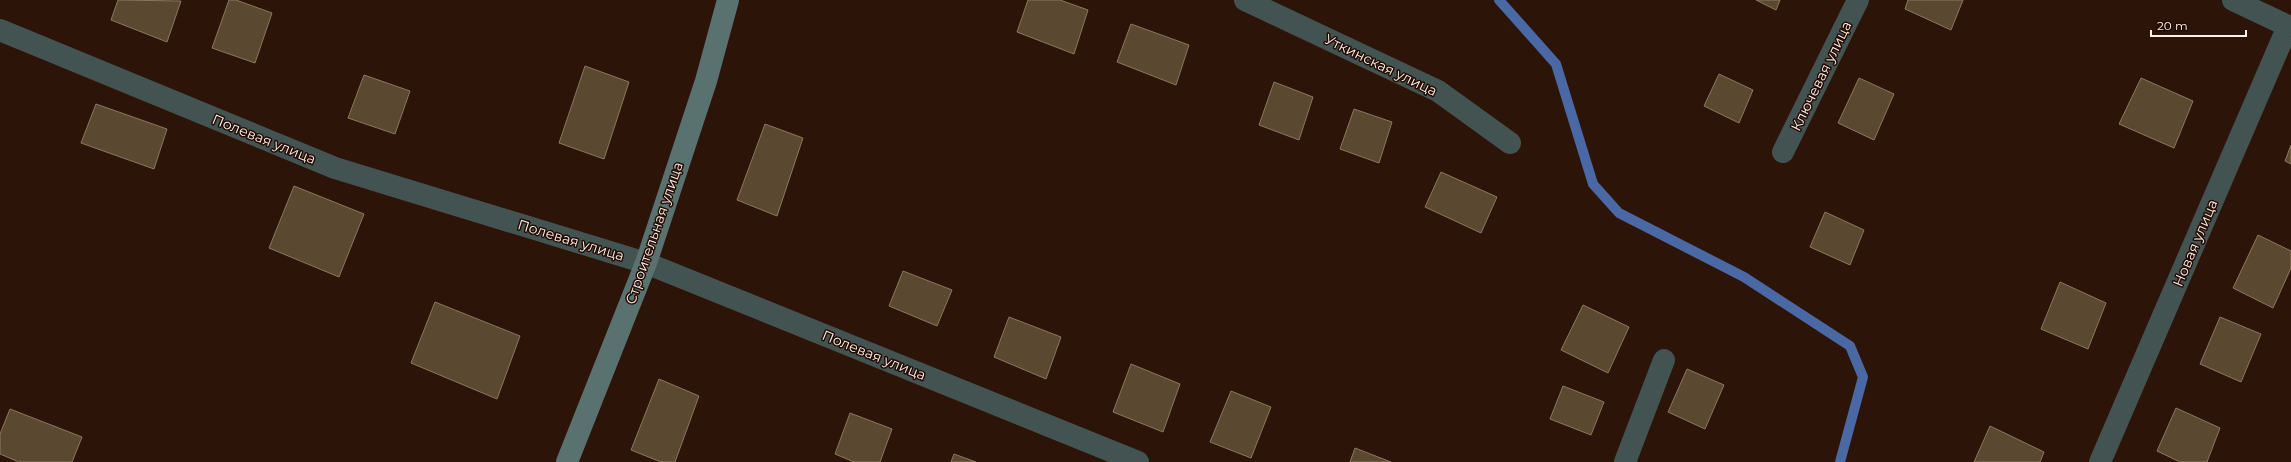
<svg xmlns="http://www.w3.org/2000/svg" width="2291" height="462" viewBox="0 0 2291 462" font-family="Montserrat,sans-serif">
  <style>
    .lines { fill: none; stroke-linecap: round; stroke-linejoin: round }
    .stream { stroke: #4a69a4; stroke-width: 10 }
    .building { fill: #5b4831; stroke: #8c785f }
    .street { stroke: #435351; stroke-width: 22 }
    .secondary { stroke: #59726f; stroke-width: 22 }
    .labels { text-anchor: middle; stroke-width: 3; stroke-linejoin: round; paint-order: stroke }
    .street-label { font-size: 14px; fill: #fff1eb; stroke: #220b03 }
  </style>
  <rect width="100%" height="100%" fill="#2c1409"/>
  <g class="lines">
    <path class="stream" d="M1499,0L1556,64L1593,184L1619,213L1744,277L1850,346L1863,377L1840,462"/>
  </g>
  <path class="building" d="M118,0L181,1L167,42L111,20Z
    M229,0H236L272,13L255,63L212,48Z
    M1028,0H1060L1088,10L1074,54L1017,32Z
    M1756,0H1780L1776,10Z
    M1908,0H1963L1951,30L1905,9Z
    M1131,24L1189,45L1176,85L1117,62Z
    M585,66L629,82L604,159L559,143Z
    M1719,74L1753,90L1739,123L1704,106Z
    M364,75L410,91L395,134L348,118Z
    M1859,78L1894,94L1874,140L1838,123Z
    M2141,78L2193,101L2174,148L2119,124Z
    M1274,82L1313,97L1299,140L1259,125Z
    M96,104L167,129L154,169L81,143Z
    M1354,109L1392,122L1379,163L1340,149Z
    M765,124L803,138L777,216L737,200Z
    M2291,145V164L2285,161Z
    M1441,172L1497,197L1481,233L1425,207Z
    M294,186L364,214L339,277L269,248Z
    M1825,212L1864,230L1850,265L1810,247Z
    M2258,235L2291,251V268L2273,308L2233,288Z
    M903,271L952,290L937,326L889,306Z
    M2060,282L2106,303L2088,349L2041,329Z
    M435,302L520,336L497,399L411,363Z
    M1583,305L1629,327L1608,373L1561,350Z
    M1009,317L1061,337L1046,379L994,357Z
    M2220,317L2261,334L2241,382L2200,364Z
    M1131,364L1180,384L1163,432L1113,412Z
    M1687,369L1724,385L1705,429L1668,412Z
    M659,379L699,396L675,462H661L631,450Z
    M1563,386L1604,402L1591,435L1550,419Z
    M1231,391L1271,407L1251,458L1210,442Z
    M2176,408L2220,428L2207,462H2180L2157,451Z
    M10,409L82,437L72,462H19L0,454V434Z
    M850,413L892,429L880,462H854L835,454Z
    M1990,426L2044,452L2040,462H1974Z
    M1355,448L1391,462H1350Z
    M954,454L976,462H951Z"/>
  <g class="lines">
    <path class="street" d="M1245,0L1438,91L1510,143
      M2233,0L2288,26
      M0,30L335,168L646,263L1138,462
      M1783,152L1858,0
      M1625,462L1664,360
      M2100,462L2288,26"/>
    <path class="secondary" d="M567,462L646,263L706,81L728,0"/>
  </g>
  <g class="labels">
    <g class="street-label">
      <text transform="translate(1381 65) rotate(26)" y="5">Уткинская улица</text>
      <text transform="translate(1821 76) rotate(-64)" y="5">Ключевая улица</text>
      <text transform="translate(264 139) rotate(22)" y="5">Полевая улица</text>
      <text transform="translate(654 233) rotate(-71)" y="5">Строительная улица</text>
      <text transform="translate(571 240) rotate(17)" y="5">Полевая улица</text>
      <text transform="translate(2195 243) rotate(-67)" y="5">Новая улица</text>
      <text transform="translate(874 355) rotate(22)" y="5">Полевая улица</text>
    </g>
  </g>
  <path d="M2151 30v6h95v-6" fill="none" stroke="#fff1eb" stroke-width="2"/>
  <text x="2157" y="30" font-size="12" fill="#fff1eb" stroke="#220b03" stroke-width="3" paint-order="stroke">20 m</text>
</svg>
